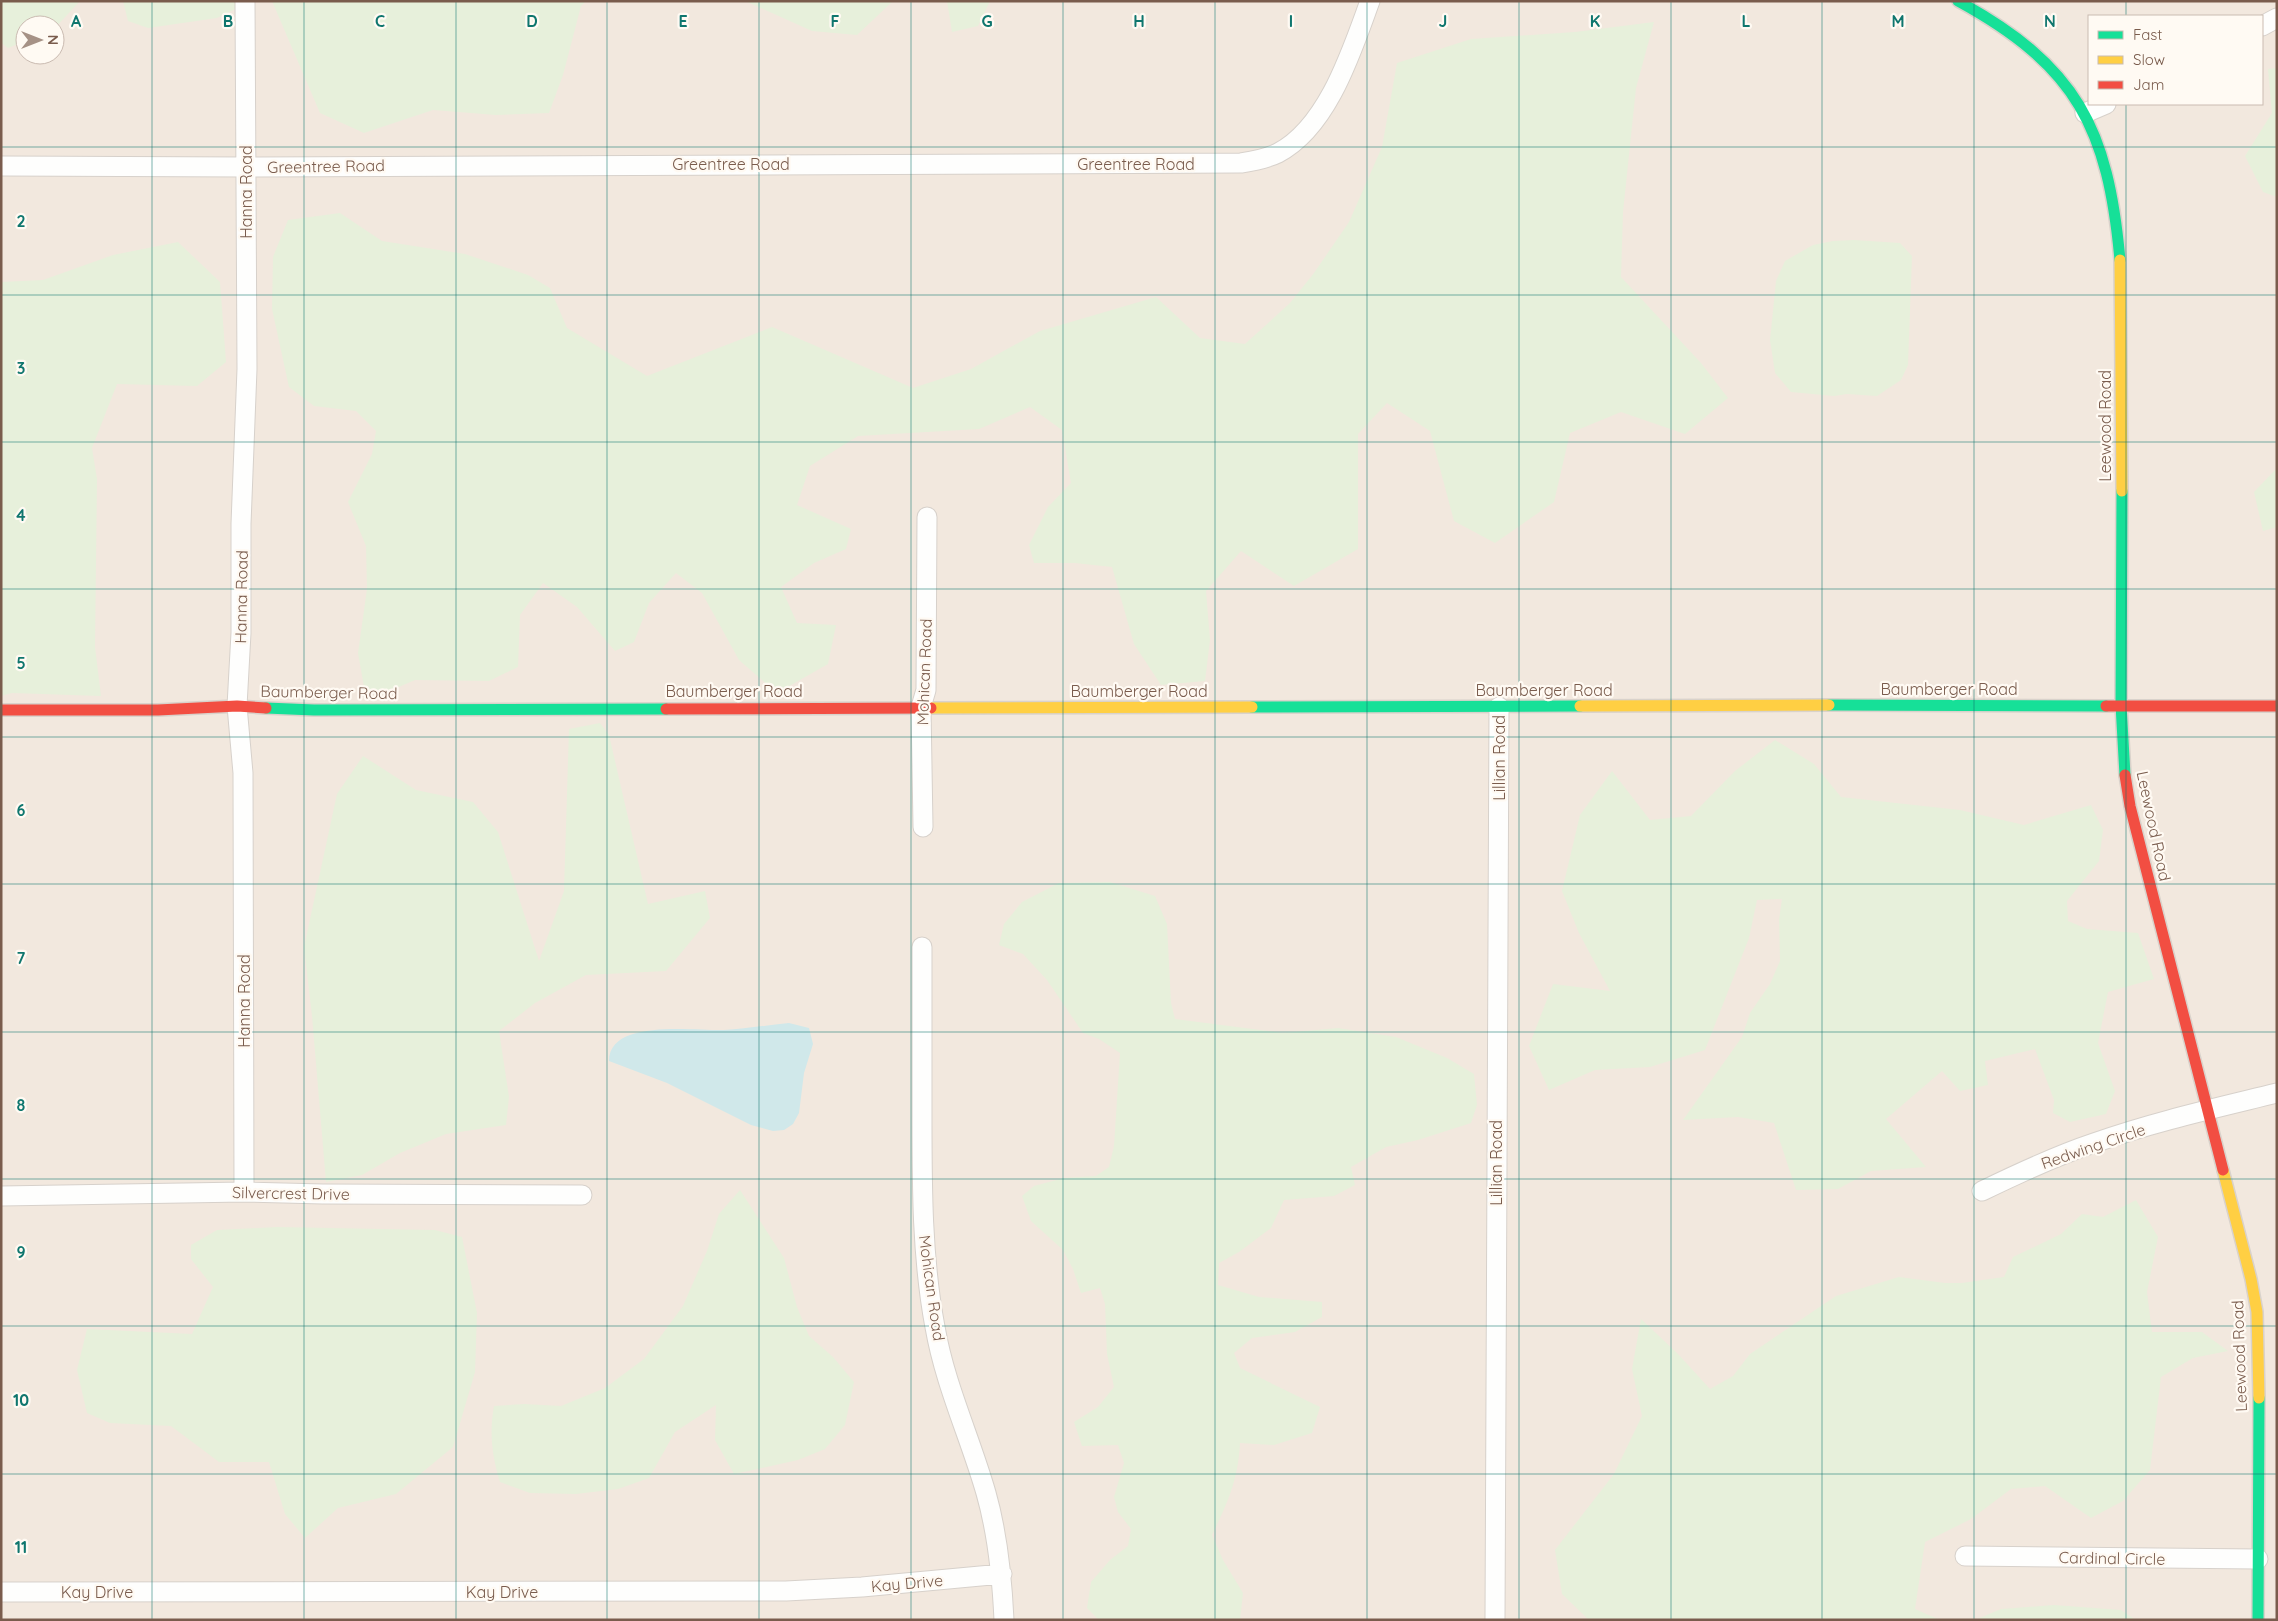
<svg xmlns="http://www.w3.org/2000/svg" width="2278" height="1621" viewBox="0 0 2278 1621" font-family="Quicksand,sans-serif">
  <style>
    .residential { fill: #f2e8de; fill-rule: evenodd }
    .green { fill: #e7f0db }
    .water { fill: #d0e8ea }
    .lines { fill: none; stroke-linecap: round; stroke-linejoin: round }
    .street-casing { stroke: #d7d1cb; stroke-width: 21 }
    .fast-casing { stroke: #d9d2cb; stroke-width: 14 }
    .slow-casing { stroke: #d9d2cb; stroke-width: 14 }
    .jam-casing { stroke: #d9d2cb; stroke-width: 14 }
    .street { stroke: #fefefd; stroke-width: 19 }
    .fast { stroke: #16e098; stroke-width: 11 }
    .slow { stroke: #ffcf43; stroke-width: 11 }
    .jam { stroke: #f24e42; stroke-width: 11 }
    .grid { fill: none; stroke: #0f766e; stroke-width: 1; stroke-opacity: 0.55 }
    .labels { text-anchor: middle; stroke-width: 4.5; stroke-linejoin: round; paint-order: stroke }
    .street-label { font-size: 16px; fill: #7a5c4d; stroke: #fffaf3 }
    .grid-label { font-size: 16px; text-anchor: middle; font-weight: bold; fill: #0f766e; stroke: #fffaf3; stroke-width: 4.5; stroke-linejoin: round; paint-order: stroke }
  </style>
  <rect width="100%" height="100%" fill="#f9f5f0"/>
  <path class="residential" d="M1,1H2277V1620H1ZM2089,16H2262V104H2089ZM25,25H55V55H25Z"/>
  <path class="green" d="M1,1H80L55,28V25H25V41L8,48L1,43Z
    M123,1H252L217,18L148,28L128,21Z
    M272,1H586L581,6L563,75L549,113L496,115L433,110L364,133L320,113Z
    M745,1H893L857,35L812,31Z
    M947,1H990L978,26L952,32Z
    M1654,22L1636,88L1623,212L1621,277L1701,363L1728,398L1685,434L1621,412L1570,433L1554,502L1495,543L1454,521L1430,431L1387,403L1358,434V549L1294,586L1241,551L1206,591L1210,640L1205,681L1161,685L1134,644L1112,567L1075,563H1034L1029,545L1048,507L1071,483L1062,430L1030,407L979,429L858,436L810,466L797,505L851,529L846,549L814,563L781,587L797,623L836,625L828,664L777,693L739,660L702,593L676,573L649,603L634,642L615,651L577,607L543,583L520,615L518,667L489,681L415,680L380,695L364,687L358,653L367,589L366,546L348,502L372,454L376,431L356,411L314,406L289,387L272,309L273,257L288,220L340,213L382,241L465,254L528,275L550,288L567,328L647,376L772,327L913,388L971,369L1040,331L1156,297L1200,338L1245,344L1290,303L1314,273L1349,222L1382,147L1397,63L1471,39L1575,32Z
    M2277,68V197L2263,192L2245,156L2272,113L2268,69Z
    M1854,240L1900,243L1912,256L1908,365L1901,380L1877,396L1847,394L1834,396L1791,392L1775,373L1770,340L1776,281L1785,261L1813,245L1833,241Z
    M178,242L220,282L226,362L197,386L117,384L92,448L97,479L95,647L101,696L12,693L1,696V282L43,280L113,255Z
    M2277,468V527L2263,531L2254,492Z
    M600,723L609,735L648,904L705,891L710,918L666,971L586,975L535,1003L499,1031L509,1097L506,1125L446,1134L400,1153L362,1175L326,1182L312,1016L304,947L337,794L363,756L416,790L473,802L498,832L539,961L564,891L569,729Z
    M1775,740L1814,764L1841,797L1960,810L2024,825L2091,805L2103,830L2099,861L2067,901L2068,921L2087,929L2138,933L2154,979L2108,992L2098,1043L2115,1091L2106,1114L2070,1122L2053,1113L2054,1100L2035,1049L1985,1061L1988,1085L1960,1091L1942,1071L1886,1119L1926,1167L1871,1171L1838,1189L1796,1190L1774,1123L1738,1117L1683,1120L1742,1037L1750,1013L1770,984L1780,961L1779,920L1782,899L1757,900L1749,938L1705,1050L1650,1067L1595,1070L1549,1090L1529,1046L1553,984L1610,991L1579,933L1562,891L1580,815L1612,771L1650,820L1691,816L1735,771Z
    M1110,882L1155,896L1167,924L1171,1003L1175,1019L1283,1033L1338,1028L1396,1037L1447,1058L1474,1074L1477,1105L1471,1123L1418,1140L1386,1147L1351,1167L1355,1185L1334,1196L1284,1200L1271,1228L1239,1252L1219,1263L1218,1285L1259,1297L1322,1302V1317L1295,1332L1252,1338L1234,1353L1240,1368L1320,1407L1312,1433L1274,1445L1240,1443C1238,1480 1228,1502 1212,1535L1223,1560L1243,1593L1240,1620H1099L1087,1608L1091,1582L1110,1560L1128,1546L1131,1529L1118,1512L1114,1497L1124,1463L1118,1445L1082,1446L1074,1422L1098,1407L1114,1387L1107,1354L1105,1304L1100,1288L1081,1293L1073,1269L1063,1250L1031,1221L1022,1196L1034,1186L1064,1178L1096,1176L1109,1167L1114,1146L1120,1053L1099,1039L1083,1033L1047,980L1023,954L999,945L1004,924L1022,902L1059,883Z
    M740,1190L784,1258L797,1307L809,1336L833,1357L854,1382L845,1425L825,1449L798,1460L734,1474L715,1440L716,1405L675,1432L649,1478L618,1489L576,1494L530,1493L500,1482C492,1456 489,1433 494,1406L524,1404L561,1406L605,1388L644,1359L683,1306L707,1251L719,1214Z
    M2136,1200L2158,1237L2147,1292L2152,1332H2202L2228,1351L2193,1358L2161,1377L2150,1470L2123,1501L2091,1518L2045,1486L2011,1489L1971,1519L1925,1542L1915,1609L1940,1620H1589L1562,1594L1555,1550L1614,1474L1642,1416L1632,1369L1641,1319L1678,1354L1710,1389L1733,1376L1750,1354L1836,1296L1899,1277L1945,1283H1962L2004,1277L2013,1257L2061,1234L2082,1214L2103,1217Z
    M277,1227L435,1230L462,1237L477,1313L475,1372L453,1447L396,1494L338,1508L305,1538L285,1514L269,1462H219L171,1426L110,1423L87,1413L77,1370L87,1329L192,1334L213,1287L191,1259V1245L217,1230Z
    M2054,1605L2121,1610L2136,1620H1975L2001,1609Z"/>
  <path class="water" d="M789,1023L809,1028L813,1044L804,1073L799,1113L793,1124L784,1130L773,1131L751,1125L667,1083L609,1061C609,1018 695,1031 724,1030C745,1029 767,1025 789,1023Z"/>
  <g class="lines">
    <g class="street-casing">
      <path id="street" d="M2262,26L2277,18
        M2085,113L2106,104
        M1,166L246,167L1241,163C1254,161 1266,159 1278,153C1328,127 1352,50 1370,1
        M923,827L921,707L926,690L927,517
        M922,947C922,1004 922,1060 922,1117C922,1187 922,1258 935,1327C945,1385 970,1437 986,1493C998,1535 1002,1577 1004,1620
        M1982,1191C2019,1173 2055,1156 2094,1143C2153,1122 2216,1108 2277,1093
        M244,1192L243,773L237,706L241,633V524L247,369L245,1
        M1,1196L244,1192L323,1194L582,1195
        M1965,1556L2258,1559
        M1,1592L786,1591L862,1587L1002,1574
        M1495,1620L1499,707"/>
    </g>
    <g class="fast-casing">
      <path id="fast" d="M1958,1C2077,66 2108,128 2120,260
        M2122,491L2121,705L2125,775
        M1829,705L2106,706
        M1252,707L1580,706
        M266,708L314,710L666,709
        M2258,1620L2259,1398"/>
    </g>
    <g class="slow-casing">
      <path id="slow" d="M2120,260L2122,491
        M1580,706L1829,705
        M931,708L1252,707
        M2223,1170L2251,1279L2257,1312L2259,1398"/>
    </g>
    <g class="jam-casing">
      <path id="jam" d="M2106,706H2277
        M666,709L931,708
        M1,710H158L237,706L266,708
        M2125,775L2130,806L2223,1170"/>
    </g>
    <use href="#street" class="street"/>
    <use href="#fast" class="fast"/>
    <use href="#slow" class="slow"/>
    <use href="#jam" class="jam"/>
  </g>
  <path class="grid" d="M152,1V1620M304,1V1620M456,1V1620M607,1V1620M759,1V1620M911,1V1620M1063,1V1620M1215,1V1620M1367,1V1620M1519,1V1620M1671,1V1620M1822,1V1620M1974,1V1620M2126,1V16M2126,104V1620M1,147H2277M1,295H2277M1,442H2277M1,589H2277M1,737H2277M1,884H2277M1,1032H2277M1,1179H2277M1,1326H2277M1,1474H2277"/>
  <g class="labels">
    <g class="street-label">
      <text x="731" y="170">Greentree Road</text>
      <text x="1136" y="170">Greentree Road</text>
      <text transform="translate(326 166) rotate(-1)" y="6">Greentree Road</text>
      <text transform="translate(246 192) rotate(-90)" y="6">Hanna Road</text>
      <text transform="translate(2105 426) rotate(-90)" y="6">Leewood Road</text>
      <text transform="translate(241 597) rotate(-89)" y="6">Hanna Road</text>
      <text transform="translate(924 672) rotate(-88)" y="6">Mohican Road</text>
      <text x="1949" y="695">Baumberger Road</text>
      <text x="1544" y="696">Baumberger Road</text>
      <text x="734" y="697">Baumberger Road</text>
      <text x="1139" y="697">Baumberger Road</text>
      <text transform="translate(329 692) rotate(1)" y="6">Baumberger Road</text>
      <text transform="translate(1499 758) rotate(-90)" y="6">Lillian Road</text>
      <text transform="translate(2154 826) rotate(78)" y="6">Leewood Road</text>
      <text transform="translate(244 1001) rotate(-90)" y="6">Hanna Road</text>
      <text transform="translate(2093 1146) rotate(-19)" y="6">Redwing Circle</text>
      <text transform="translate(1496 1163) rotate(-90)" y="6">Lillian Road</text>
      <text transform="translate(291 1193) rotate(1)" y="6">Silvercrest Drive</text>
      <text transform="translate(932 1288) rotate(82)" y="6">Mohican Road</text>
      <text transform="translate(2239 1356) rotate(-92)" y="6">Leewood Road</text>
      <text transform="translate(2112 1558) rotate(1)" y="6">Cardinal Circle</text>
      <text transform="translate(907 1583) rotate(-5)" y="6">Kay Drive</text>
      <text x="97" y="1598">Kay Drive</text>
      <text x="502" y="1598">Kay Drive</text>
    </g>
  </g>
  <g class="grid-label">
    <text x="76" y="27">A</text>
    <text x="228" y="27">B</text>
    <text x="380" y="27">C</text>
    <text x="532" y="27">D</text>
    <text x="683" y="27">E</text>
    <text x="835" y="27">F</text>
    <text x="987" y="27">G</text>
    <text x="1139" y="27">H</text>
    <text x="1291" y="27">I</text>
    <text x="1443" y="27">J</text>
    <text x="1595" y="27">K</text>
    <text x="1746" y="27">L</text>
    <text x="1898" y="27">M</text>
    <text x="2050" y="27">N</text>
    <text x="21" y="227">2</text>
    <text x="21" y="374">3</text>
    <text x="21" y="521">4</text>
    <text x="21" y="669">5</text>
    <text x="21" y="816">6</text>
    <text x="21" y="964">7</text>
    <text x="21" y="1111">8</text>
    <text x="21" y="1258">9</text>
    <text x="21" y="1406">10</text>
    <text x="21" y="1553">11</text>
  </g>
  <rect width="2278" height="1621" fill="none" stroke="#7a5c4d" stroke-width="5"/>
  <rect x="2088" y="15" width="175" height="90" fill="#fffaf3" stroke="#cabbb1"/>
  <rect x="2098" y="31" width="25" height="8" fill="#16e098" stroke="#cabbb1"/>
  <text x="2133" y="40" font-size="15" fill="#7a5c4d">Fast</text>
  <rect x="2098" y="56" width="25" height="8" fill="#ffcf43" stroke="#cabbb1"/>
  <text x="2133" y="65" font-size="15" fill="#7a5c4d">Slow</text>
  <rect x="2098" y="81" width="25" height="8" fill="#f24e42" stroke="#cabbb1"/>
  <text x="2133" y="90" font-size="15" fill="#7a5c4d">Jam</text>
  <g transform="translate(40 40) rotate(90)"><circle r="24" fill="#fffaf3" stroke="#cabbb1"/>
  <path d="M0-4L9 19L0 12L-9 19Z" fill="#a69286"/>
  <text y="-8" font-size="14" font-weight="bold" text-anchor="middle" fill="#7a5c4d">N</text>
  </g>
</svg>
